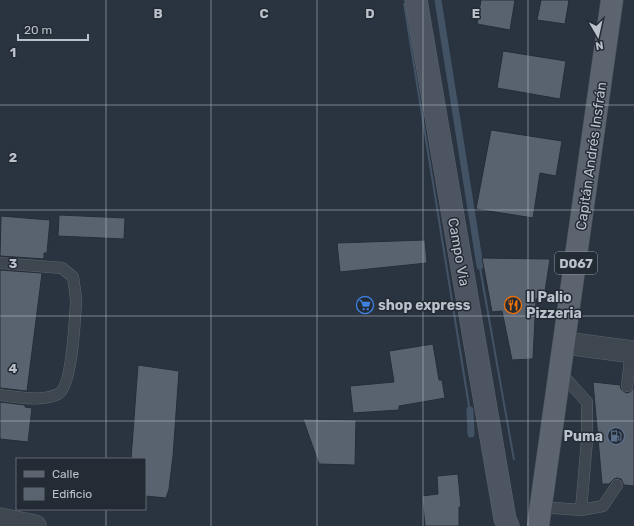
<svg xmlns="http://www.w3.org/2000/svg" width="634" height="526" viewBox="0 0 634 526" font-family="Rubik,sans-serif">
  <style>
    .water { fill: #425366 }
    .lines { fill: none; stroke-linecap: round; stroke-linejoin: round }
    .stream { stroke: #425366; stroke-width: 7 }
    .building { fill: #59626f; stroke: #252d37 }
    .lane-casing { stroke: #5c646d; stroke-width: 12 }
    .street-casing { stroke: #5c646d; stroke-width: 23 }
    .secondary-casing { stroke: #5c646d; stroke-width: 23 }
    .primary-casing { stroke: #484f59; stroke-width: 23 }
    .lane { stroke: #3e4650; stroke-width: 11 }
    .street { stroke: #3e4650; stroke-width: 22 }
    .secondary { stroke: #4d5562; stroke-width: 22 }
    .primary { stroke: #5c656f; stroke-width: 22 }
    .grid { fill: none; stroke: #bbc1ca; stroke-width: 1; stroke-opacity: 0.55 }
    .labels { text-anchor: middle; stroke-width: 3; stroke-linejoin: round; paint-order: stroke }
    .shield { fill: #232b35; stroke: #8d949d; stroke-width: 1 }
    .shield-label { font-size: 13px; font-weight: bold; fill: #bbc1ca }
    .street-label { font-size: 14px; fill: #bbc1ca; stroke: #232b35 }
    .poi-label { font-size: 14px; font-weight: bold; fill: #bbc1ca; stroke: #232b35; text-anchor: start }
    .grid-label { font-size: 13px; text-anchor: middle; font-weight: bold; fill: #bbc1ca; stroke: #232b35; stroke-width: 3; stroke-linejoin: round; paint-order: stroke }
  </style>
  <rect width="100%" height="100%" fill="#2a3440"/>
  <path class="water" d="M403,3H405L472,418L470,419Z
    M479,256L515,460H513L477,257Z"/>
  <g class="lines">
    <path class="stream" d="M438,0L480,266
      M470,410L471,434"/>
  </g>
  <path class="building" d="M481,0H515L510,30L477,24Z
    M541,0H569L565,24L537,20Z
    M503,51L566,61L560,99L497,88Z
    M491,130L562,141L556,176L540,173L533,218L476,209Z
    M59,215L125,218L124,239L58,236Z
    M1,216L50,220L47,253H44V259L0,256Z
    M425,240L427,263L340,272L337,243Z
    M482,258L550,259L544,298L536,299L533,359L512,360L502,311L492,312Z
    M0,270L42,273L27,391L0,388Z
    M433,344L439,380H442L445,398L399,406V410L353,413L350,386L394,382L389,351Z
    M138,365L179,371L173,456L169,489L166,498L145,496V459H131Z
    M593,382L620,385L621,389L626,393L630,392L634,387V486L624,485L621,479L617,478L614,479L609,484H602Z
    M0,402L25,405V407L32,408L28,442L0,439Z
    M303,419L356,420L355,465L319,464Z
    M458,474L461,507H459V526H425L422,496L438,494L437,476Z"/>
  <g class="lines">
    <g class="lane-casing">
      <path id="lane" d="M0,263L62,268L73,277C74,285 76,294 76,302C75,318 72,388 58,394C43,402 17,397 0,395
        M560,372L587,402V440L581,510
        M627,386L631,351
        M541,507L581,510L603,506L617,485"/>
    </g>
    <g class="street-casing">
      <path id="street" d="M565,343L634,352
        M0,519L35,526"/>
    </g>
    <g class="secondary-casing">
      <path id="secondary" d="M416,0L505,519L508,526"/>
    </g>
    <g class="primary-casing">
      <path id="primary" d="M538,526L612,0"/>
    </g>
    <use href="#lane" class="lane"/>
    <use href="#street" class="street"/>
    <use href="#secondary" class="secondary"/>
    <use href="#primary" class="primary"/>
  </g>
  <path class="grid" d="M106,0V459M211,0V526M317,0V526M423,0V526M528,0V526M0,105H634M0,210H634M0,316H634M0,421H634M106,509V526"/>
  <defs>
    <g id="supermarket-ring" transform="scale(0.9)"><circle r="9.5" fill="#232b35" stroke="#3f7fe0" stroke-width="1.5"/><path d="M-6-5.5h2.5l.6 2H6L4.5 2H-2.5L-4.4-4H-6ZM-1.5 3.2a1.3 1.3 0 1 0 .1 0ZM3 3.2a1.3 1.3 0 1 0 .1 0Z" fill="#3f7fe0"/></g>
    <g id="restaurant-ring" transform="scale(0.9)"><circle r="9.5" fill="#232b35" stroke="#e8710a" stroke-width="1.5"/><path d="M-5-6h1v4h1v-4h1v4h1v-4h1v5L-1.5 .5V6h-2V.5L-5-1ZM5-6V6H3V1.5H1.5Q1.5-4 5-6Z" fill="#e8710a"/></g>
    <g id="fuel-ring" transform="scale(0.9)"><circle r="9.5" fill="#232b35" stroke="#5c6f8a" stroke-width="1.5"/><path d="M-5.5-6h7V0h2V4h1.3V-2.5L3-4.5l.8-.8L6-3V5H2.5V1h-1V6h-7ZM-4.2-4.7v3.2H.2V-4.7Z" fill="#5c6f8a"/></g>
  </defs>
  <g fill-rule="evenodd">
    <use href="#supermarket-ring" x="365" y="305"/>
    <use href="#restaurant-ring" x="513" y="305"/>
    <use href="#fuel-ring" x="616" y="436"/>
  </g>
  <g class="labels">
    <rect class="shield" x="555" y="252" width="42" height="22" rx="3"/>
    <g class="shield-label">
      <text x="576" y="268">D067</text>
    </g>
    <g class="street-label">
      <text transform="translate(591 156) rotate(-82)" y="5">Capitán Andrés Insfrán</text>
      <text transform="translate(459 252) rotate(80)" y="5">Campo Via</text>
    </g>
    <g class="poi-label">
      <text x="526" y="302">Il Palio<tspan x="526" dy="16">Pizzeria</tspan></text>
      <text x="378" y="310">shop express</text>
      <text x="603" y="441" text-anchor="end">Puma</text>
    </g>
  </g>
  <g class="grid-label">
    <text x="158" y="18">B</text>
    <text x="264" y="18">C</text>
    <text x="370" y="18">D</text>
    <text x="476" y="18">E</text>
    <text x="13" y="57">1</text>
    <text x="13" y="162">2</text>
    <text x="13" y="268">3</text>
    <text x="13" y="373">4</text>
  </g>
  <rect x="16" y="458" width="130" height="52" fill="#232b35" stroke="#606771"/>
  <rect x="24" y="471" width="20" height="6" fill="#5c656f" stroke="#606771"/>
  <text x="52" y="478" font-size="12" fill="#bbc1ca">Calle</text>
  <rect x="24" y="488" width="20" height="12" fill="#59626f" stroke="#606771"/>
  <text x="52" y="498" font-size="12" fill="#bbc1ca">Edificio</text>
  <g transform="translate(598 36) rotate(171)" stroke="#232b35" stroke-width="3" paint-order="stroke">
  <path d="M0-3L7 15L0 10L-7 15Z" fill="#bbc1ca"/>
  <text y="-6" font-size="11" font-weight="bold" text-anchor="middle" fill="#bbc1ca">N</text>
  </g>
  <path d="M18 34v6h70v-6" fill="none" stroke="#bbc1ca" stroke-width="2"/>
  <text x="24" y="34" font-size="12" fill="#bbc1ca" stroke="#232b35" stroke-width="3" paint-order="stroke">20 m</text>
</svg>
